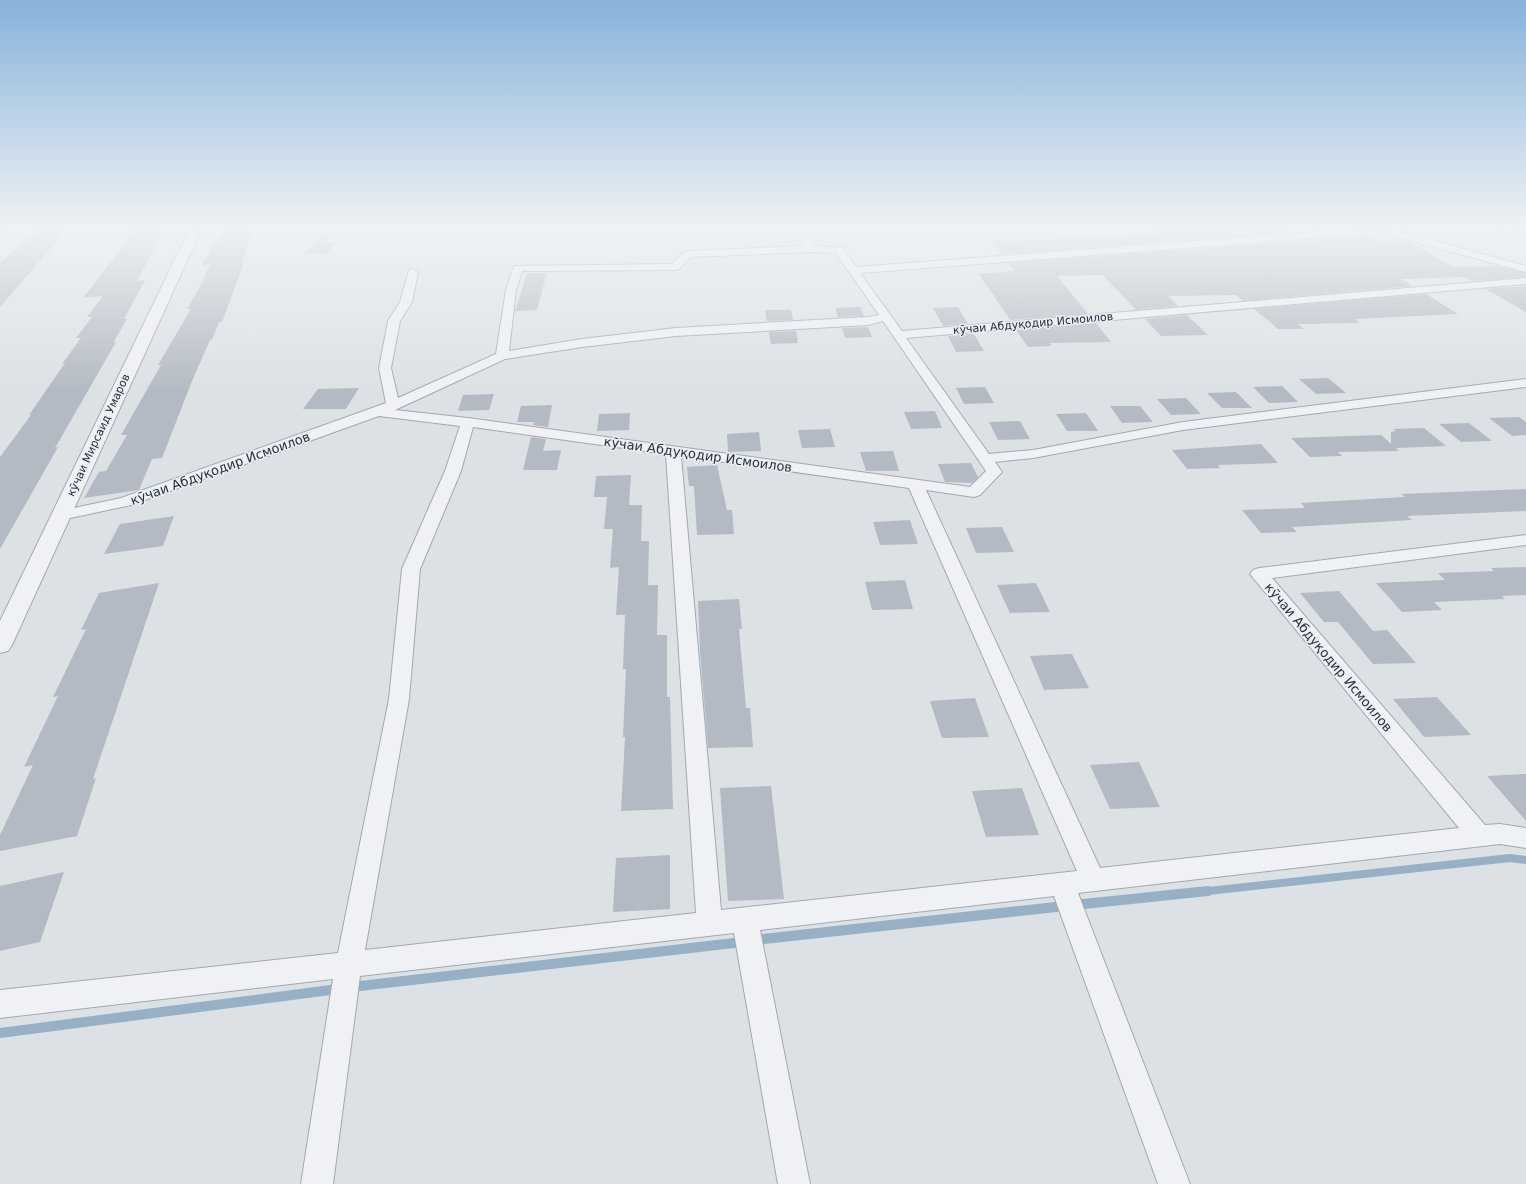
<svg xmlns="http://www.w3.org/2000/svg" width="1526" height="1184" viewBox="0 0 1526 1184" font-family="'DejaVu Sans',sans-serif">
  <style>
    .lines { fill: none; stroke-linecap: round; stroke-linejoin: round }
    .stream-far1 { stroke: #97b0c6; stroke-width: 8 }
    .stream { stroke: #97b0c6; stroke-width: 10 }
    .building { fill: #b4bac3 }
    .minor-casing { stroke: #a2a8b0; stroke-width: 2 }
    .tertiary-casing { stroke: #a2a8b0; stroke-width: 2 }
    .minor { fill: #eff1f5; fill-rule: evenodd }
    .tertiary { fill: #eff1f5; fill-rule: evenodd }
    .labels { text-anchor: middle; stroke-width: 3; stroke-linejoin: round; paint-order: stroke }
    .far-street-label { font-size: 11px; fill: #262f3c; stroke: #ebeff4 }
    .street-label { font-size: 13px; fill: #262f3c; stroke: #ebeff4 }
  </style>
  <rect width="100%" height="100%" fill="#dce1e6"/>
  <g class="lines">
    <path class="stream-far1" d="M1199,892L1510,858L1526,860"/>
    <path class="stream" d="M1074,905L1208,891
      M754,940L1065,906
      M351,987L743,942
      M0,1033L338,989"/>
  </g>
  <path class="building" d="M70,226L0,307V263L41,227Z
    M139,226H166L137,281L145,280L124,319H127L113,343L116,342L55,448L58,447L0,549V457L31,415H29L65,363L62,364L81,338H76L92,317H87L103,296L83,298Z
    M254,226L249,237H251L241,263L244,262L239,277L222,322H219L212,340H210L192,381L162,458L152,459L139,490L84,498L99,472L106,471L127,435H121L161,365H158L191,309H187L205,278H203L211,264L202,265L226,227Z
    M1247,226L1356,227L1002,254L992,241L1158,235L1152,229Z
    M341,232H344L328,253L305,254L322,233H328L325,240L331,244L335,243Z
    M1369,236L1378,241L1403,240L1409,242L1453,267L1497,266L1526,273V277L1472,281L1466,277L1401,279L1413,286L1243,301L1236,295L1168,296L1178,306L1136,310L1103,275L1057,276L1088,314L1010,320L979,274L1014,271L1008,263Z
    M527,273H547L537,310L515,311Z
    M1526,286V312L1486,289Z
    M1426,294L1458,314L1355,319L1360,323L1298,324L1304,329H1278L1254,309Z
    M860,307L864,316L838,317L835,308Z
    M958,307L968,324L943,326L933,308Z
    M765,310H791L793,320L767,321Z
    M1187,315L1208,335L1161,336L1145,319Z
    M1096,323L1111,342L1050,343L1052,346L1028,347L1016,330Z
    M868,327L872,337L845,338L842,328Z
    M796,331L798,343L771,344L769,332Z
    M974,334L984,351L956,352L948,336Z
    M1328,378L1346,393L1316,394L1299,379Z
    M1282,386L1298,402L1269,403L1253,387Z
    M985,387L994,403L964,404L956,388Z
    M359,388L346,409H303L318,389Z
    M1236,392L1252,408H1222L1207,393Z
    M494,394L489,410L458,411L463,395Z
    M1186,398L1201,414L1171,415L1157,399Z
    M552,405L548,427L533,425L534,422H517L521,406Z
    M1110,406H1140L1153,422L1122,423Z
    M935,411L942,428L911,429L904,412Z
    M630,413L629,430L597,431L599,414Z
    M1086,413L1098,431H1067L1056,414Z
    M1519,417L1526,422V435L1512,436L1489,418Z
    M1020,421L1030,439L998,440L989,422Z
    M1469,423L1492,441L1461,442L1439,424Z
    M1424,428L1446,446L1396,448L1399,451L1338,452L1342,456L1310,457L1291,438L1381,435L1391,444V432L1396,431L1393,429Z
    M830,429L835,447L802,448L798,430Z
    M759,432L761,451L728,452L727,434Z
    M531,437L546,439L543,451L561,450L557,470H523Z
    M1261,444L1278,463L1218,465L1220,468L1187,469L1172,450Z
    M893,451L899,471H866L860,452Z
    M971,463L978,477L972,483L945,482L938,464Z
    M717,465L727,510H732L734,534L697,535L694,486H689L687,467Z
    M631,475L629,505H642L641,541H649L648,585H658L657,635H667V697H670L673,809L621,811L625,737H623L626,669H623L625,615H616L619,567L610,568L613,529H604L607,497H594L596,476Z
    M1526,489V511L1407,516L1412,520L1292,527L1297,532L1261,533L1242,510L1305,508L1301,503L1405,497L1401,494Z
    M174,516L163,546L104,554L120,524Z
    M910,520L918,544L880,545L873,522Z
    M1002,527L1014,552L976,553L966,528Z
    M1526,567V595L1502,596L1505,599L1434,602L1442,610L1402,612L1376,583L1445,580L1438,573L1494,571L1491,568Z
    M905,580L913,609L872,610L865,582Z
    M159,583L93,779L96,778L77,836L0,851V835L33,765L24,767L58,696L53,697L86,629L81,630L99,593Z
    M1036,583L1050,612L1010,613L997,585Z
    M1339,591L1373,631L1387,630L1416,663L1373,664L1338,622H1324L1300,593Z
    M739,599L742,629H739L746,708H750L753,747L708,748L700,651L698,601Z
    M1072,654L1089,688L1044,690L1030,656Z
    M1437,697L1471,735L1424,737L1393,699Z
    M975,698L989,737L942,738L930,701Z
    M1139,762L1160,807L1110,809L1090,765Z
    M1526,774V821L1487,776Z
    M771,786L784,899L728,901L720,788Z
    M1022,788L1039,835L986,837L972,791Z
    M670,855V909L613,912L616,858Z
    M64,872L40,942L0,951V886Z"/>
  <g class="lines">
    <g class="minor-casing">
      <path id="minor" d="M6,226H17L3,240L0,241V233Z
        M333,226H343L334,242L331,243L326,240Z
        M794,226H804L814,246L843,248L856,267L1368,228V226H1380L1526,266V272L1382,233L860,273L902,331L1526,278V284L906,338L989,454L1033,450L1183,422L1526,379V387L1183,430L1033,458L995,462L1002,472L980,495L974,497L926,490L1100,868L1459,828L1250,574L1253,570L1259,568L1526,535V545L1272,578L1485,825L1500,824L1526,828V848L1500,844L1078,893L1190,1184H1158L1054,896L760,930L810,1184H778L734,933L360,976L333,1184H301L333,979L0,1018V990L338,953L389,699L402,569L445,471L460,426L379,416L131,505L61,520L55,518L53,515L55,512L121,498L386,403L379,368L388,321L400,302L409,270L413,269L418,272L412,302L400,321L391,368L398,398L496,354L506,290L514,266L672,264L684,252L688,251L805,246ZM811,252L836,253L879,315L868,317L676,328L582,339L509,351L516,290L522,271L675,270L679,269L691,257ZM883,321L986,471L970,487L468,418L395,410L505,359L582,347L676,336L868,325ZM473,427L666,454L696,913L365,950L409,699L420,569L461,471ZM681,456L909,488L1077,871L721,910Z"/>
    </g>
    <g class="tertiary-casing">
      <path id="tertiary" d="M191,226H203L12,645L8,651L0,653V621Z
        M1491,226H1512L1526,229V237L1493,228Z"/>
    </g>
    <use href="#minor" class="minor"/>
    <use href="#tertiary" class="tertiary"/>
  </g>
  <linearGradient id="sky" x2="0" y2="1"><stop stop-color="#87b2da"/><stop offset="0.58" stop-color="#eff2f4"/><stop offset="1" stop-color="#eff2f4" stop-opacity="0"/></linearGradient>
  <rect width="1526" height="392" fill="url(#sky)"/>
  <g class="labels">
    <g class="far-street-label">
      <text transform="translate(1033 323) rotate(-5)" y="4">кӯчаи Абдуқодир Исмоилов</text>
      <text transform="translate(98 435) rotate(-65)" y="4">кӯчаи Мирсаид Умаров</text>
    </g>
    <g class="street-label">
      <text transform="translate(698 454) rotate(8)" y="5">кӯчаи Абдуқодир Исмоилов</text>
      <text transform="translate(220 468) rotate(-20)" y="5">кӯчаи Абдуқодир Исмоилов</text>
      <text transform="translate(1329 657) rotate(50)" y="5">кӯчаи Абдуқодир Исмоилов</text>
    </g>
  </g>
</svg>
